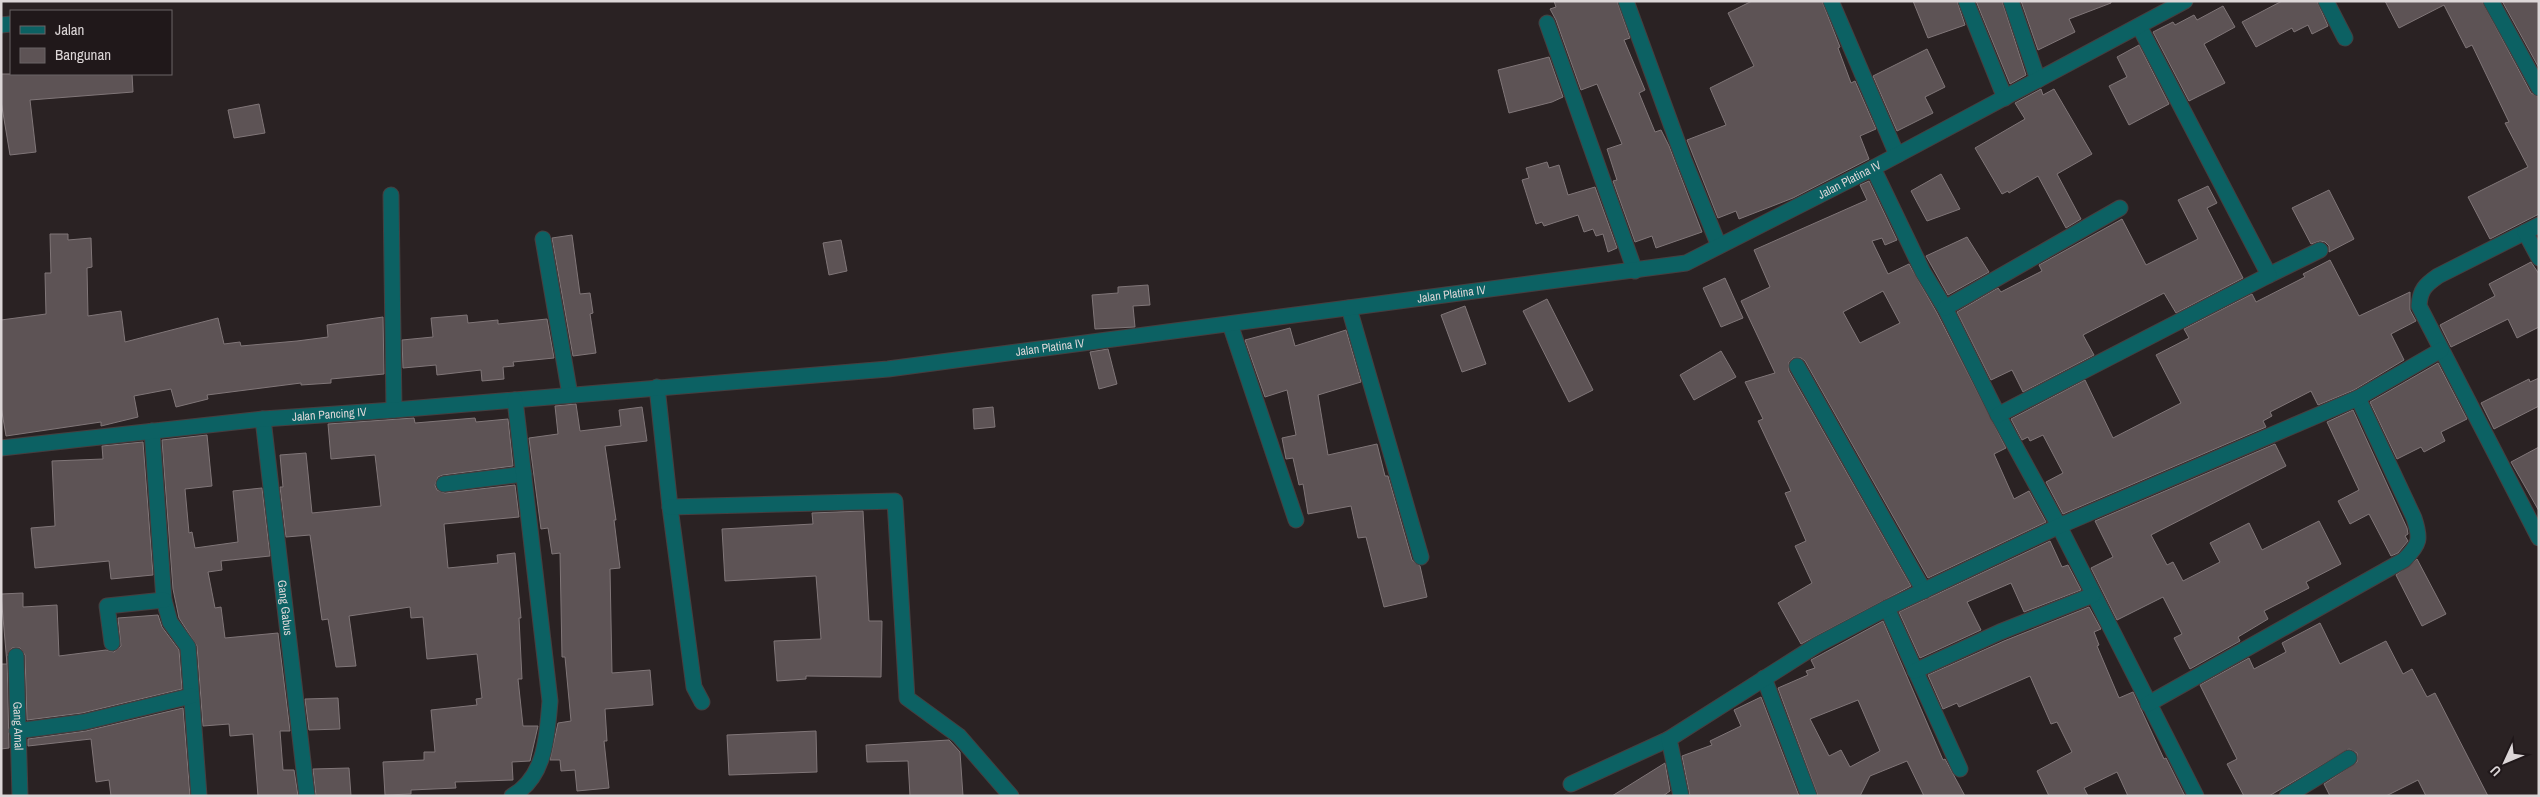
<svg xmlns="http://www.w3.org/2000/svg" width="2540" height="797" viewBox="0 0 2540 797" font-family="'Archivo Narrow',sans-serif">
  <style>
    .building { fill: #5d5355; stroke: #807678; fill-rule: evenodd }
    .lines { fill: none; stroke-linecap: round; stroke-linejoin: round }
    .minor-casing { stroke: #463f40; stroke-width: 17 }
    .minor { stroke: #0c6163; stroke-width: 15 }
    .labels { text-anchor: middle; stroke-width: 5; stroke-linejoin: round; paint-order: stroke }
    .street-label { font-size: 12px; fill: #dcd6d7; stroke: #20181a }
  </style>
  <rect width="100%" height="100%" fill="#2a2223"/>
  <path class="building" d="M1554,1H1617L1630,38L1624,40L1645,90L1639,93L1655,132L1661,130L1669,146L1702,232L1656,248L1652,236L1635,242L1613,181L1617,180L1607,149L1622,144L1597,84L1581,90L1556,20L1550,9L1556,7Z
    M1752,1H1822L1840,47L1838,48L1851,83L1855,81L1876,129L1860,136L1869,159L1793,198L1739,219L1736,211L1718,218L1687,140L1726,125L1710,88L1754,66L1728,13Z
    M1913,1H1957L1965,25L1928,38Z
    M1976,1H2002L2026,75L2010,84Z
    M2021,1H2111V3L2069,19L2075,32L2038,50Z
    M2282,1H2317L2328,26L2312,34L2308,25L2294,32L2292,28L2256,47L2242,22Z
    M2385,1H2482L2531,93L2539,97V214L2490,239L2468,197L2528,167L2505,123L2509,122L2472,45L2466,48L2444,5L2399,28Z
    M2502,1H2539V68Z
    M2223,6L2235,27L2204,44L2225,83L2189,101L2153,32L2173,22L2175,25L2194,15L2197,20Z
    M2139,45L2169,104L2129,125L2109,86L2127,77L2117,57Z
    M1927,49L1945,87L1925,97L1933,113L1897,131L1873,76Z
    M1549,57L1563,97L1552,102L1509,113L1498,70Z
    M1,74H132L133,92L30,100L36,152L10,155L1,101Z
    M2041,89L2043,95L2054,89L2092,154L2057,174L2081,219L2066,228L2038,176L2009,193L2008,191L2002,194L1975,148L2025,119L2015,103Z
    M259,104L265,133L234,138L228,110Z
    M1547,162L1549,168L1559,165L1568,195L1595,187L1617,248L1608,252L1603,234L1596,236L1593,229L1584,232L1578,215L1544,226L1542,222L1536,224L1522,180L1529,178L1526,168Z
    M1941,174L1960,209L1927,221L1911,191Z
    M1869,181L1897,240L1885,245L1882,238L1872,241L1888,274L1909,264L1937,313L2006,448L1994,454L2014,499L2029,491L2046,522L1928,578L1805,361L1801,358H1793L1789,362V371L1911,586L1801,644L1778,603L1812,583L1795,546L1806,541L1785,493L1791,491L1758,421L1763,419L1745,382L1775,373L1741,301L1770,287L1754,250L1867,200L1860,185ZM1883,291L1900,323L1860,343L1843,312Z
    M2208,186L2217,203L2207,208L2243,278L2176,313L2164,293L2083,335L2094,355L2023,392L2012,370L1991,380L1957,312L1998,288L2001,292L2042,271L2039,265L2122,219L2146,265L2198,239L2178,200Z
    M2329,190L2354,239L2329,252V246L2325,242L2320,241L2311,244L2292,208Z
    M50,234H68V240L91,238L92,267L87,268L88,316L121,311L125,342L218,318L224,344L240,342L241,346L297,341L328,337L327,325L383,317L384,374L331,379V383L301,385V383L207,395L208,399L176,407L171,389L134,396L138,417L101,426V422L6,436L1,406V320L46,314L45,273H51Z
    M572,235L580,294L590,293L593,313L590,314L596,353L573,356L552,238Z
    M1967,237L1989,272L1948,295L1926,256Z
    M841,240L847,271L829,275L823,243Z
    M2330,260L2359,316L2410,292V310L2416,321L2391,334L2404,360L2354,390L2318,405L2311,391L2270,412L2272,416L2263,421L2266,427L2063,514L2046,482L2063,473L2043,435L2030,441L2028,437L2022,440L2011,419L2085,380L2113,438L2181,403L2156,355L2189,338L2184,329L2252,294L2256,302L2305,277L2303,274Z
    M2531,262L2539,274V327L2517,338L2508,319L2451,347L2440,325L2495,296L2489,284Z
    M1725,278L1743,318L1721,327L1703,288Z
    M1148,285L1150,305L1133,306L1135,327L1095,329L1092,295L1118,293V287Z
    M1547,299L1593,390L1569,402L1523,311Z
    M1465,306L1486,364L1462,372L1441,315Z
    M467,315L468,323L498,320V324L547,319L554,358L513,362L514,366L503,367L504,379L482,381L481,370L437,375L436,365L403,368L402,340L433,337L431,318Z
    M1290,328L1295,346L1346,330L1361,382L1318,395L1328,455L1377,444L1385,476H1388L1412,560L1420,566L1427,597L1384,607L1366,537L1358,538L1351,506L1308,514L1303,484L1299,485L1293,458L1286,459L1282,438L1296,435L1287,390L1265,397L1245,340Z
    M1108,349L1117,384L1099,389L1090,352Z
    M1721,351L1736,377L1694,400L1680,375Z
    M2438,363L2467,419L2441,432L2445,441L2424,452L2421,447L2397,459L2370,402Z
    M2539,378V406L2494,429L2481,403L2529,379L2530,382Z
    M576,404L580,431L621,426L619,410L642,407L647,441L605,446L616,520H614L620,568L610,569L612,673L650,670L653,705L605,709L607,741H604L609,788L577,791L575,770L561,771L560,760H550L558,723L571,721L565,657H562L560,553L552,554L548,528L541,529L529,438L558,434L555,406Z
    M993,407L995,427L974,429L973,409Z
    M2353,410L2407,528L2408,534L2405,536L2408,541L2398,553L2391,556L2369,514L2350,524L2338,501L2359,490L2327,422Z
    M414,418L415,423L475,418L476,422L508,419L513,466L443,475L438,477L435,485L437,490L445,493L515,485L519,517L444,524L448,568L498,563L497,555L515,553L521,618H519L522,679H518L523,726H538L530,761L512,762L513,780L455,782L456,788L411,790V794L385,795L383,762L424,760V752H435L431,710L477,705L476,699L482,698L477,654L427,659L423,617L411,618L410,607L349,616L356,666L336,667L328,619L322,620L310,535L286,537L280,487H283L280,455L306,453L312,513L381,506L375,455L331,459L328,424Z
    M207,435L212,486L185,489L189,533L192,532L195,548L238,542L233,491L262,488L270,556L221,561L222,570L208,572L215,608L221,607L225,638L278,633L290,731H280L283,770H294L298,796H258L253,734L230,736L229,724L203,726L197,646L179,618L173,589L162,440Z
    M143,442L153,575L111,579L109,561L35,568L31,528L55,526L52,461L103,459L102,446Z
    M2275,444L2286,466L2151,535L2167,565L2173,562L2183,581L2220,562L2210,543L2249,523L2262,550L2319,521L2341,564L2306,582L2309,588L2264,611L2268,619L2238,637L2240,641L2190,669L2174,638L2182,634L2163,597L2117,620L2091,568L2113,557L2095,521Z
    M2539,447V511L2511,462Z
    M863,511L869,621H882L881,677L806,676V679L777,681L774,641L821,639L816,576L725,581L722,529L813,524L812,513Z
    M2050,541L2062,567L2068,565L2081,590L2024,612L2011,583L1967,602L1981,630L1920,658L1899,612Z
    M2417,559L2446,614L2422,626L2396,575Z
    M23,593V607L57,605L59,656L106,650L114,652L121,646L118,618L158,615L162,627L179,650L182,689L82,713L27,720L25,655L20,648H12L7,656L9,748L1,749V664H7L1,594Z
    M2089,607L2101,629L2094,632L2099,645L2097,646L2119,698L2133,692L2164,759L2166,758L2185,796H2128L2117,772L2084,788L2088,796H2049L2037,771L2072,752L2057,722L2051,724L2030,676L1959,707L1957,703L1943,709L1928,675L2004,641Z
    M1883,621L1943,760L1945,759L1965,796H1924L1907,761L1870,776L1860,796H1818L1778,688L1808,675L1806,671L1815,668L1811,660ZM1858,700L1880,751L1850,767L1841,750L1829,756L1810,719Z
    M2320,623L2340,664L2386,641L2403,674L2412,669L2427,697L2435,693L2488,796H2426L2418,780L2386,796H2330L2324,784L2357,762V753L2349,749L2269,796H2244L2227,764L2237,759L2200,685L2249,658L2254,669L2286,652L2282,643Z
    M1761,697L1799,796H1690L1682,756L1712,745L1710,741L1741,726L1734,710Z
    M338,698L340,729L309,730L305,699Z
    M183,708L190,796H111L109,780L96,782L91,739L28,746V739L86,731Z
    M816,731L817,772L729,775L727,735Z
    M949,740L960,752L963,796H910L908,761L867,762L866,745Z
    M1665,763L1670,791L1663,796H1612Z
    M349,768L351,796H316L313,769Z"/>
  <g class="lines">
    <g class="minor-casing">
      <g id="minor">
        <path d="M1626,1L1684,160L1719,246"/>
        <path d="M1831,1L1897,155"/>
        <path d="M1966,1L2005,98"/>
        <path d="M2011,1L2038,80"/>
        <path d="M2326,1L2345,38"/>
        <path d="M2491,1L2539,88"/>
        <path d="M1547,23L1635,271"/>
        <path d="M1,25L11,24"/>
        <path d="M1873,168L1923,272L1945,308L1998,415L2059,526L2196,796"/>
        <path d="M391,195L394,410"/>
        <path d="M2539,225L2438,276C2425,285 2420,290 2419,306L2539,538"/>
        <path d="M2525,232L2539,258"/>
        <path d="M543,239L570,395"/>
        <path d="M2269,275L2320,250"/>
        <path d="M1349,308L1421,557"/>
        <path d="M1945,308L2120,208"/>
        <path d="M1230,324L1296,520"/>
        <path d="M1797,366L1924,591"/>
        <path d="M657,387L670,507L694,687L702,702"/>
        <path d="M1998,415L2269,275L2139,26"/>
        <path id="s1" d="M263,419L307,796"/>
        <path d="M152,431L164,600L170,622L188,647L199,796"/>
        <path id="s2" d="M1,448L263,419L394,410L888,369L1686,263L1873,168L2185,1"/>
        <path d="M444,484L524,474"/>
        <path d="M670,507L895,501L907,698L959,736L1011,796"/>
        <path d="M1887,608L1960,769"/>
        <path d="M112,643L107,606L164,600"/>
        <path id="s3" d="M16,656L20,796"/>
        <path d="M1915,671L2000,632L2093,595"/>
        <path d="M1764,678L1809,796"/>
        <path d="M2148,704L2404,560C2420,544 2421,539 2414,518L2358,398"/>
        <path d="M17,731L84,722L191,696"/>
        <path d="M1571,784L1669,739"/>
        <path d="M512,796C546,777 547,735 550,701L515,400"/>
        <path d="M1681,796L1669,739L1817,645L1887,608L2059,526L2358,398L2441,350"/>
        <path d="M2287,796L2349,758"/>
      </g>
    </g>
    <use href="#minor" class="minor"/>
  </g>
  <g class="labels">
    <g class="street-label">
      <text dy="4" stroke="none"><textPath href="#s2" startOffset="1879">Jalan Platina IV</textPath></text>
      <text dy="4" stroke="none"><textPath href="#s2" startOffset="1459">Jalan Platina IV</textPath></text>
      <text dy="4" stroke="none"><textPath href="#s2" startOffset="1054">Jalan Platina IV</textPath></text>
      <text dy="4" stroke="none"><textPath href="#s2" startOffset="330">Jalan Pancing IV</textPath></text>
      <text dy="4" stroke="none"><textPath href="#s1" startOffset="190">Gang Gabus</textPath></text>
      <text dy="4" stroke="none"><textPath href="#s3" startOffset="70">Gang Amal</textPath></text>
    </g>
  </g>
  <rect width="2540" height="797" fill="none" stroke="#dcd6d7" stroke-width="5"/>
  <rect x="10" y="10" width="162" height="65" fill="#20181a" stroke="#6b6466"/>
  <rect x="20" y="26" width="25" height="8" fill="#0c6163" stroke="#6b6466"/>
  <text x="55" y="35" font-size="15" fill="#dcd6d7">Jalan</text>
  <rect x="20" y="48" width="25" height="15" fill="#5d5355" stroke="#6b6466"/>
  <text x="55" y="60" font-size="15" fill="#dcd6d7">Bangunan</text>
  <g transform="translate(2505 762) rotate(226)" stroke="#20181a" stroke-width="4" paint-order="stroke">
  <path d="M0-4L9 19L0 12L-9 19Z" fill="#dcd6d7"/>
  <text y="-8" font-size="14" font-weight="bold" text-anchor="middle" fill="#dcd6d7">U</text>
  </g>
</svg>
